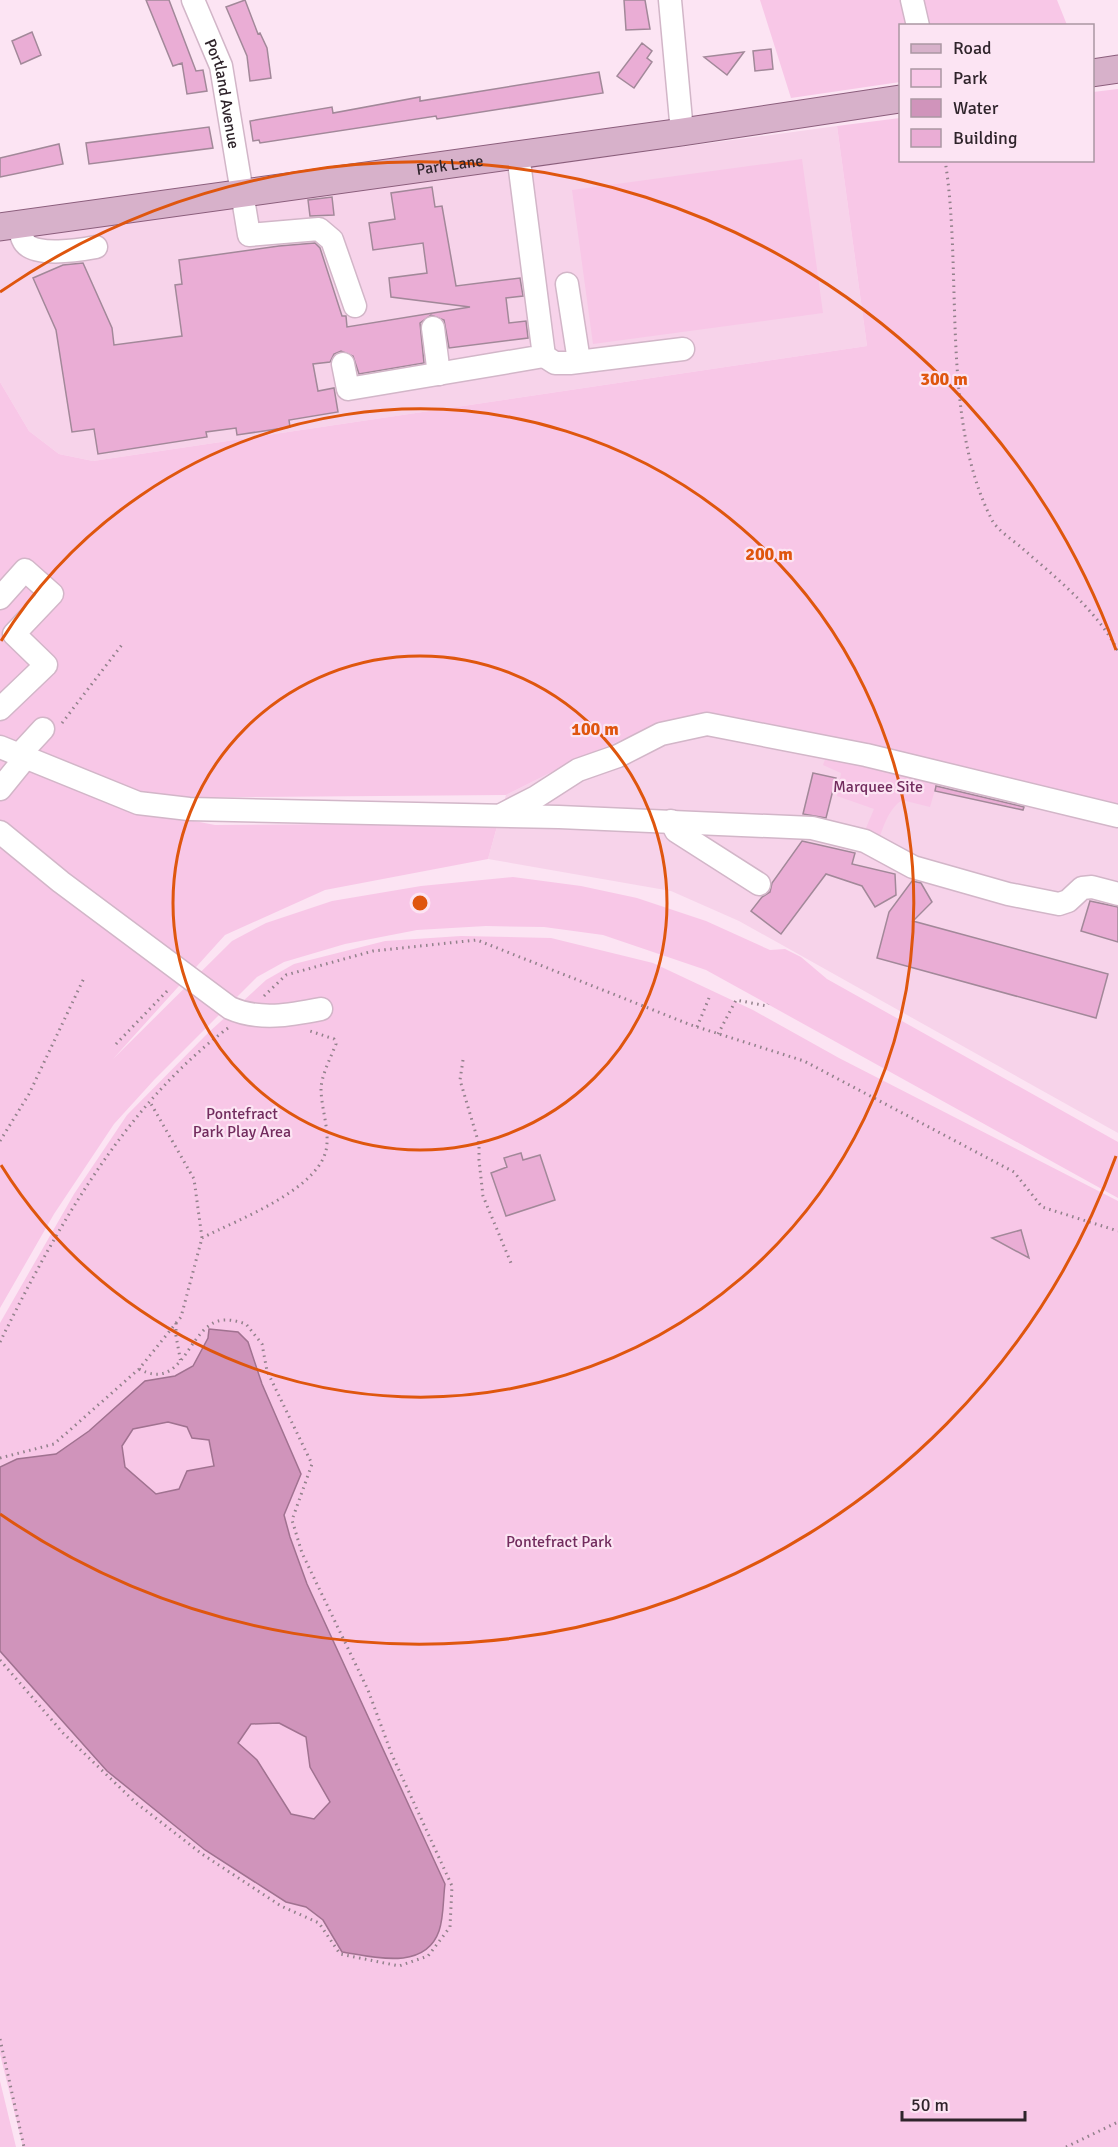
<svg xmlns="http://www.w3.org/2000/svg" width="1118" height="2147" viewBox="0 0 1118 2147" font-family="Signika,sans-serif">
  <style>
    .built { fill: #f7d3ea }
    .green { fill: #f8c7e7 }
    .water { fill: #d094bb; stroke: #a07290; stroke-width: 1.5; fill-rule: evenodd }
    .building { fill: #eaadd5; stroke: #a28899; stroke-width: 1.5 }
    .lines { fill: none; stroke-linecap: round; stroke-linejoin: round }
    .minor-casing { stroke: #d2b6c8; stroke-width: 25 }
    .major-casing { stroke: #8b5e7c; stroke-width: 29 }
    .path { stroke: #92818b; stroke-width: 3; stroke-dasharray: 1.5 4.5; stroke-linecap: butt }
    .minor { stroke: #fff; stroke-width: 22 }
    .major { stroke: #d7b1ca; stroke-width: 27 }
    .ring { fill: none; stroke: #df560e; stroke-width: 3 }
    .labels { text-anchor: middle; stroke-width: 4.5; stroke-linejoin: round; paint-order: stroke }
    .street-label { font-size: 16px; fill: #2f242b; stroke: #fce4f3 }
    .park-label { font-size: 16px; fill: #722c5e; stroke: #fce4f3 }
    .centre { fill: #df560e; stroke: #fce4f3; stroke-width: 3 }
    .ring-label { font-size: 18px; text-anchor: middle; font-weight: bold; fill: #df560e; stroke: #fce4f3; stroke-width: 4.5; stroke-linejoin: round; paint-order: stroke }
  </style>
  <rect width="100%" height="100%" fill="#fce4f3"/>
  <path class="built" d="M837,126L867,346L93,461L59,454L29,431L0,382V239Z
    M729,716L1118,806V1133L739,921L671,891L488,859L506,795L582,757L666,721Z"/>
  <path class="green" d="M760,0H1057L1067,25L900,26V82L791,98Z
    M1118,89V806L729,716L666,721L582,757L506,795L138,798L0,738V382L29,431L59,454L93,461L867,346L837,126L900,118V160H1092L1093,92Z
    M802,159L823,313L593,344L572,190Z
    M0,755L158,814L215,825L498,823L488,859L325,890L225,935L113,1059L232,941L266,923L332,901L421,886L513,877L581,886L637,898L706,921L770,950L785,949L801,957L827,979L1118,1142V1198L706,970L603,935L544,927L486,926L417,930L345,944L284,962L257,977L154,1080L114,1124L54,1214L0,1308Z
    M826,757L938,779L930,807L902,800C890,808 885,822 880,836L866,828L874,809L837,796L841,773L823,765Z
    M461,936L551,938L653,963L753,1010L839,1058L1118,1201V2147H23L0,2054V1323L74,1194L127,1115L208,1033L266,980L294,964L385,941Z
    M0,2081L16,2147H0Z"/>
  <path class="water" d="M209,1329L238,1332L248,1342L262,1384L301,1474L284,1515L290,1537L307,1584L445,1884C443,1898 444,1917 439,1931C425,1971 374,1957 342,1952L323,1920L306,1907L286,1902L205,1850L107,1771L0,1651V1467L17,1459L56,1454L89,1431L145,1381L175,1376L193,1366L208,1338ZM168,1422L187,1427L192,1438L209,1440L214,1466L187,1471L179,1489L156,1494L125,1467L122,1446L133,1429ZM279,1723L306,1737L310,1767L330,1802L314,1819L291,1814L257,1760L238,1743L251,1724Z"/>
  <path class="building" d="M146,0H169L196,71L203,70L207,91L187,94L182,63L173,66Z
    M245,0L258,34L260,33L267,48L271,78L250,81L247,56L226,7Z
    M624,0H645L650,29L626,30Z
    M32,32L41,55L21,64L12,41Z
    M642,43L652,51L647,58L652,62L634,88L617,76Z
    M771,49L773,69L755,71L753,51Z
    M744,52L727,75L704,57Z
    M599,72L603,93L437,119L436,116L260,143L259,140L253,141L250,121L332,107L333,113L420,97V101Z
    M209,127L213,148L89,164L86,143Z
    M59,144L63,164L0,177V158Z
    M432,187L435,207L442,206L456,286L520,278L523,296L506,298L509,323L526,321L528,338L449,348L444,320L431,315L420,323L424,363L359,374L353,356L341,351L334,354L330,362L313,364L318,391L334,388L338,412L289,420L290,427L237,435L236,428L206,432L207,437L98,454L94,429L72,432L56,330L33,278L63,265L83,263L112,328L114,345L182,336L175,285L182,284L179,260L279,246L315,243L320,248L342,316H346L347,327L470,307L391,297L389,278L427,273L423,243L373,250L369,223L395,219L391,193Z
    M332,197L334,215L310,216L308,200Z
    M813,773L836,778L826,818L803,814Z
    M936,786L1024,807L1023,810L935,791Z
    M802,841L855,853L852,864L895,874L896,895L875,907L862,886L826,874L781,934L751,911L762,897L770,892L772,883Z
    M912,881L921,883L932,902L913,921L1108,974L1096,1018L877,958L889,912Z
    M1090,901L1118,907V942L1081,931Z
    M521,1153L523,1160L540,1155L555,1200L506,1216L491,1173L507,1167L504,1158Z
    M1021,1230L1029,1258L992,1238Z"/>
  <g class="lines">
    <g class="minor-casing">
      <g id="minor">
        <path id="s1" d="M193,0L221,66L249,235L319,229L332,240L355,306"/>
        <path d="M670,0L682,132"/>
        <path d="M912,0L918,26"/>
        <path d="M18,224C20,230 21,238 25,243C36,257 80,250 96,247"/>
        <path d="M567,284L579,361"/>
        <path d="M433,328L439,374"/>
        <path d="M544,356L555,363H570L683,349"/>
        <path d="M343,364L348,389L544,356L518,154"/>
        <path d="M0,598L25,570L52,594L14,634L46,665L0,709"/>
        <path d="M0,747L138,803L189,809L559,817L812,828L865,841L913,867L1008,894L1059,904L1068,901L1082,888L1092,887L1118,894"/>
        <path d="M19,755L43,729"/>
        <path d="M0,789L26,757"/>
        <path d="M503,814L536,797L578,770L618,756L661,734L707,724L866,755L1118,816"/>
        <path d="M671,821L676,831L759,884"/>
        <path d="M0,832L61,882L230,1008C259,1021 291,1015 321,1009"/>
      </g>
    </g>
    <g class="major-casing">
      <g id="major">
        <path d="M1092,73L1118,69"/>
        <path id="s2" d="M0,227L682,132L900,99"/>
      </g>
    </g>
    <path class="path" d="M945,160C963,271 940,420 992,520C998,531 1013,540 1022,548C1056,578 1097,610 1118,651
      M62,723L124,642
      M264,996L286,975L373,951L477,940L691,1025L804,1061L1014,1172L1042,1207L1118,1231
      M697,1027L709,998
      M718,1034L736,1000L767,1006L768,1004
      M116,1044L170,988
      M463,1060L460,1080L479,1144V1160L483,1196L511,1263
      M0,1141L29,1094L84,978
      M202,1238C236,1220 326,1188 327,1143C328,1125 321,1106 321,1088C322,1074 331,1057 336,1044L334,1039L310,1031
      M176,1323V1336L181,1363
      M0,1342C56,1229 125,1105 228,1028
      M0,1458L54,1444L139,1369L181,1317L202,1238L194,1179L150,1102
      M0,1660L63,1733L135,1802L202,1854L281,1906L319,1923L340,1954L399,1966L428,1956L450,1927L452,1886L392,1755L368,1690L302,1553L292,1520L312,1464L267,1371L262,1344L246,1324C234,1320 221,1317 210,1325C186,1341 179,1390 139,1369
      M0,2039L24,2147
      M1066,2147L1118,2122"/>
    <use href="#minor" class="minor"/>
    <use href="#major" class="major"/>
  </g>
  <g class="ring">
    <circle cx="420" cy="903" r="247"/>
    <path d="M1 641A494 494 0 1 1 1 1165"/>
    <path d="M1116 1156A741 741 0 0 1 0 1514M0 292A741 741 0 0 1 1116 650"/>
  </g>
  <g class="labels">
    <g class="street-label">
      <text dy="6" stroke="none"><textPath href="#s1" startOffset="99">Portland Avenue</textPath></text>
      <text dy="6" stroke="none"><textPath href="#s2" startOffset="454">Park Lane</textPath></text>
    </g>
    <g class="park-label">
      <text x="878" y="792">Marquee Site</text>
      <text x="242" y="1119">Pontefract<tspan x="242" dy="18">Park Play Area</tspan></text>
      <text x="559" y="1547">Pontefract Park</text>
    </g>
  </g>
  <circle cx="420" cy="903" r="9" class="centre"/>
  <g class="ring-label">
    <text x="944" y="385">300 m</text>
    <text x="769" y="560">200 m</text>
    <text x="595" y="735">100 m</text>
  </g>
  <rect x="899" y="24" width="195" height="138" fill="#fce4f3" stroke="#aa97a3" stroke-width="1.5"/>
  <rect x="911" y="44" width="30" height="9" fill="#d7b1ca" stroke="#aa97a3" stroke-width="1.5"/>
  <text x="953" y="54" font-size="18" fill="#2f242b">Road</text>
  <rect x="911" y="69" width="30" height="18" fill="#f8c7e7" stroke="#aa97a3" stroke-width="1.5"/>
  <text x="953" y="84" font-size="18" fill="#2f242b">Park</text>
  <rect x="911" y="99" width="30" height="18" fill="#d094bb" stroke="#aa97a3" stroke-width="1.5"/>
  <text x="953" y="114" font-size="18" fill="#2f242b">Water</text>
  <rect x="911" y="129" width="30" height="18" fill="#eaadd5" stroke="#aa97a3" stroke-width="1.5"/>
  <text x="953" y="144" font-size="18" fill="#2f242b">Building</text>
  <path d="M902 2111v9h123v-9" fill="none" stroke="#2f242b" stroke-width="3"/>
  <text x="911" y="2111" font-size="18" fill="#2f242b" stroke="#fce4f3" stroke-width="4.5" paint-order="stroke">50 m</text>
</svg>
